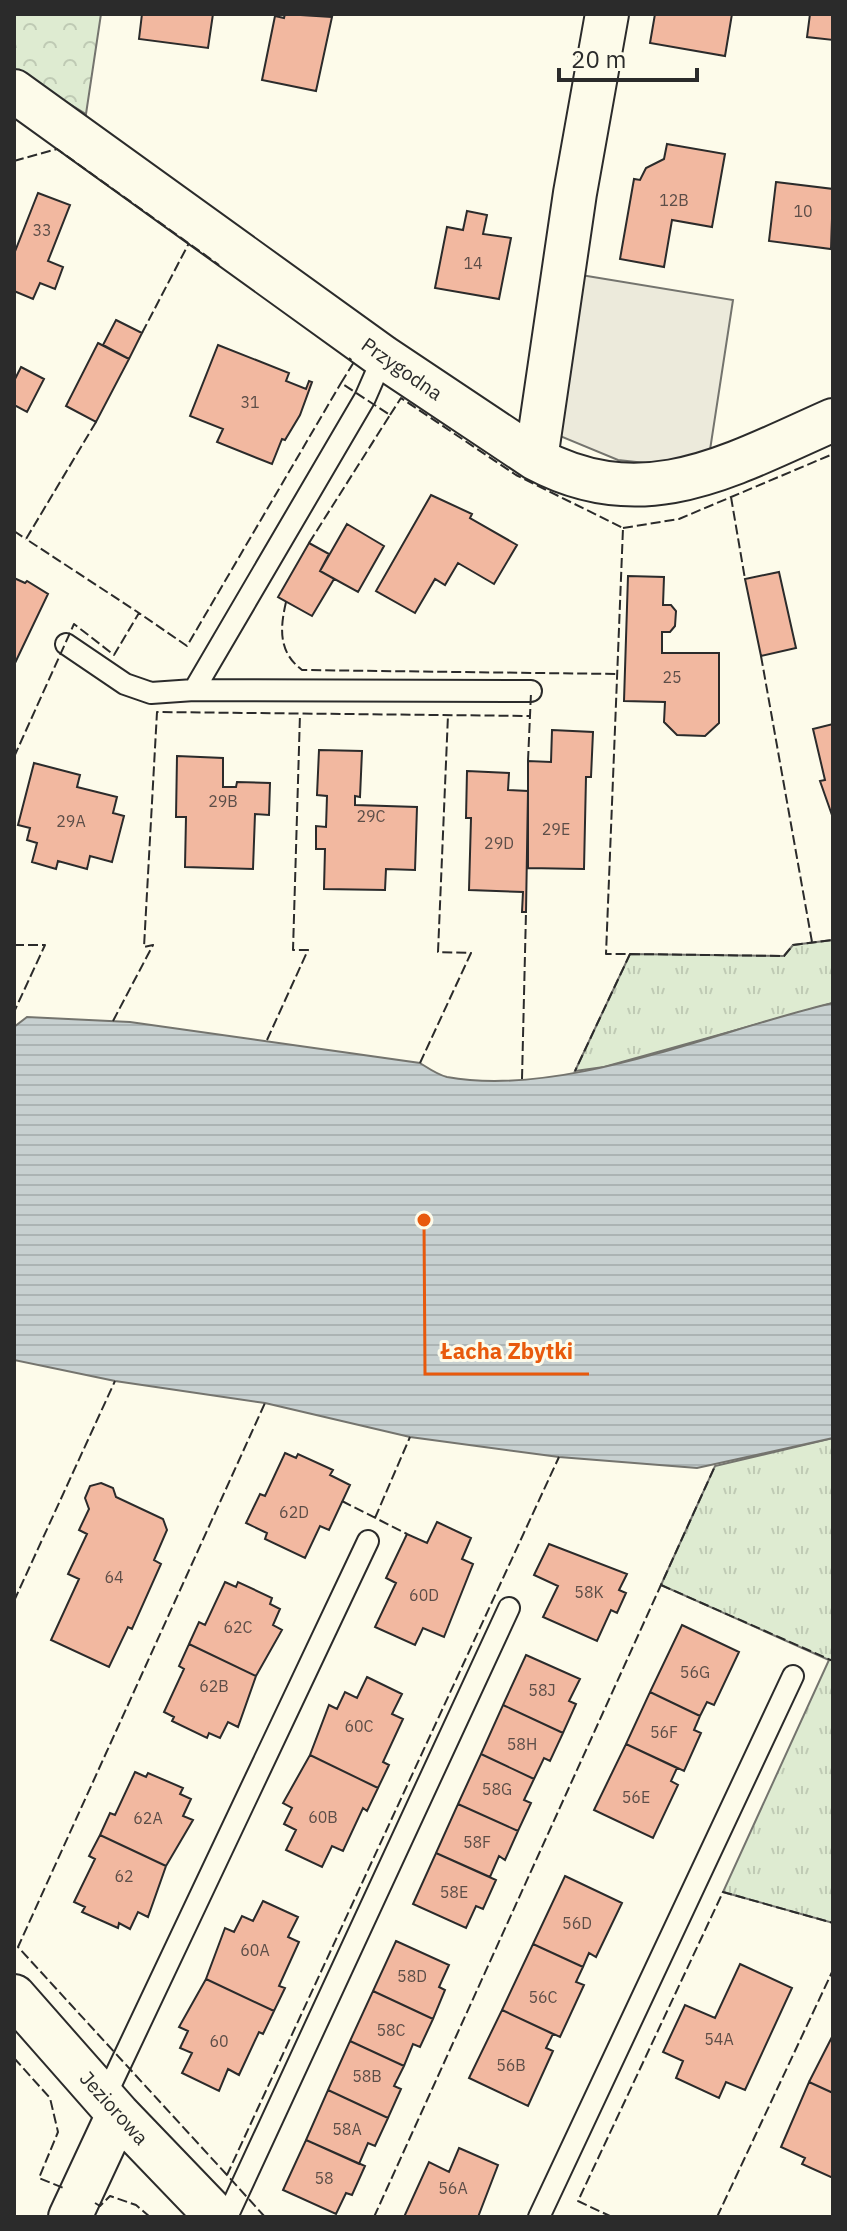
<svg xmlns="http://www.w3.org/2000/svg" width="847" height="2231" viewBox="0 0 847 2231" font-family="'IBM Plex Sans',sans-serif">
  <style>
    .grass { fill: url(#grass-tufts); stroke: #74746e; stroke-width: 2 }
    .forest { fill: url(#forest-crowns); stroke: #74746e; stroke-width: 2 }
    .parking { fill: #eceadb; stroke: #74746e; stroke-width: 2 }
    .water { fill: url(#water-rules); stroke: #74746e; stroke-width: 2 }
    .building { fill: #f2b8a0; stroke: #2b2b2b; stroke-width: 2 }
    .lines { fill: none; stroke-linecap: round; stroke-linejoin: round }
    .service-casing { stroke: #2b2b2b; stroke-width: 24 }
    .minor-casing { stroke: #2b2b2b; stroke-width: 46 }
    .service { stroke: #fdfbea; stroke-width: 20 }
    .minor { stroke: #fdfbea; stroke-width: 42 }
    .fence { stroke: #2b2b2b; stroke-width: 2; stroke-dasharray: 10 4; stroke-linecap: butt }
    .labels { text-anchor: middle; stroke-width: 6; stroke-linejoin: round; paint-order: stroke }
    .number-label { font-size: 16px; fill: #5d4e48 }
    .street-label { font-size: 20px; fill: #2b2b2b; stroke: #fdfbea }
    .leader { fill: none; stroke: #e8590c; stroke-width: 3 }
    .callout-dot { fill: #e8590c; stroke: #fdfbea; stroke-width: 3 }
    .callout-label { font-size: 22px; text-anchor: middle; font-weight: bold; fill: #e8590c; stroke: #fdfbea; stroke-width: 6; stroke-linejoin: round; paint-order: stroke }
  </style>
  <defs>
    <pattern id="grass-tufts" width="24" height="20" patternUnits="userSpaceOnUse" patternTransform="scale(2)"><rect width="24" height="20" fill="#deebd1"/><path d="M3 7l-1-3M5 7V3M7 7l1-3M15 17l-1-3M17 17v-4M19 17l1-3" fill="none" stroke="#bfcab4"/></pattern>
    <pattern id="forest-crowns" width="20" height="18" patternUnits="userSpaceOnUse" patternTransform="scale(2)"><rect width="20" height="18" fill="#deebd1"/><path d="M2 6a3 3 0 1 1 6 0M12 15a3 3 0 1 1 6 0" fill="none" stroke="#bfcab4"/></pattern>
    <pattern id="water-rules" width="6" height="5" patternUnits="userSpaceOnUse" patternTransform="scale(2)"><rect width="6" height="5" fill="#c7d0d0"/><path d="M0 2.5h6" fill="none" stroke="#abb3b3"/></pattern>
  </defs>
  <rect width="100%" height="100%" fill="#fdfbea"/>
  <path class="grass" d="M833,940V1003L604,1067L575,1071L630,954L784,956L793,945Z
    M833,1438V1923L723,1892L829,1660L661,1585L715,1466Z"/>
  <path class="forest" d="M14,14H101L86,114L14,70Z"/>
  <path class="parking" d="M581,275L733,300L710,450L664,465L618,460L555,434Z"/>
  <path class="water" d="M833,1003V1438L697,1468L559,1457L410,1437L265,1403L115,1381L14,1360V1027L27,1017L130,1022L420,1063C428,1068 438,1075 447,1077C566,1098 716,1030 833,1003Z"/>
  <path class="building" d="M142,14H213L208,48L139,39Z
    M285,14L332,17L316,91L262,80L275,16L284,18Z
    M655,14H732L725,56L650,43Z
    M810,14H833V40L807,37Z
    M667,144L725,154L712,227L672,220L664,267L620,259L634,179L640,180L646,168L664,159Z
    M776,182L833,189L831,249L769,241Z
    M38,193L70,205L48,261L63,267L55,289L40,283L33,299L14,291V254Z
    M467,211L487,215L483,234L511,238L499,299L435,288L447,227L463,230Z
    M116,320L142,333L129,359L103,345Z
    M98,343L129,359L96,422L66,406Z
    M218,345L289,373L286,381L306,389L309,381L312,382L300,415L285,440L282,439L272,464L217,442L223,429L190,416Z
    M21,367L44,379L27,412L14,405V381Z
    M431,495L472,514L470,518L517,545L494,584L458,563L445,585L435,579L415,613L376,591Z
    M347,524L384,546L358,592L320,571Z
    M309,543L329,554L320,571L334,579L312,616L278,597Z
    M779,572L796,648L761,656L745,579Z
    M628,576L664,577L663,605H671L676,611L675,626L670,632H662V653H719V723L705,736L677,735L664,722L665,702L624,701Z
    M14,578L25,583L27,581L48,594L15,663Z
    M833,724V818L820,781L825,780L813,729Z
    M552,730L593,732L591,777H586L584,869L528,868V761L551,762Z
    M319,750L362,751L360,797L355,796V805L417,807L415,870L386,869L385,890L324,889L325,849H316V826L326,827L327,796L317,795Z
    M177,756L223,758V787H236L237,782L270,783L269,815L255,814L253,869L185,867L186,817H176Z
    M34,763L80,775L77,787L117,797L113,813L124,816L112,862L90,856L87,869L58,861L56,869L32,862L37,843L27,840L30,828L18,825Z
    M467,771L509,773L508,790L528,791L526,912H522L523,892L469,890L471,818H466Z
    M285,1453L296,1458L298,1454L333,1470L330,1475L350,1485L329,1530L320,1526L305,1558L265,1539L267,1533L246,1523L260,1494L265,1496Z
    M101,1483L113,1488L116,1497L163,1519L167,1530L154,1560L161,1564L132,1629L128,1627L109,1667L51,1640L79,1579L68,1574L87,1534L79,1530L89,1509L85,1498L90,1486Z
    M437,1522L471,1538L462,1559L473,1564L444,1637L423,1628L415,1645L375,1627L396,1583L386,1578L407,1534L427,1543Z
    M549,1544L627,1574L619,1590L626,1593L617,1613L611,1610L597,1641L543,1617L558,1586L534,1575Z
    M225,1582L236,1587L238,1582L272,1598L270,1604L280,1609L273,1625L282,1630L256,1676L189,1644L199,1622L205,1625Z
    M682,1625L739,1652L714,1705L707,1702L700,1716L650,1692Z
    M189,1644L256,1676L238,1727L228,1722L220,1738L209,1733L207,1738L172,1721L174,1717L164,1712L184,1669L179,1666Z
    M526,1655L580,1679L569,1701L576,1704L563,1733L503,1705Z
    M367,1677L402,1694L392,1714L403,1719L383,1762L389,1765L378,1788L310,1755L329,1705L337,1709L345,1692L357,1698Z
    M650,1692L700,1716L694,1730L701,1733L684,1771L626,1744Z
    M503,1705L563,1733L550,1761L544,1758L534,1779L481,1754Z
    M626,1744L677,1768L671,1781L678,1785L653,1838L594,1810Z
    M481,1754L534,1779L524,1800L531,1803L518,1831L458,1804Z
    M310,1755L378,1788L367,1811L363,1808L343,1851L332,1846L322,1867L286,1850L296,1830L284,1824L292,1808L283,1803Z
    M135,1772L146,1777L148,1773L183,1788L180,1794L191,1799L183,1816L193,1820L166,1866L100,1835L110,1813L115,1815Z
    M458,1804L518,1831L505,1860L499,1856L490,1877L436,1853Z
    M100,1835L166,1866L148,1917L138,1912L130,1929L119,1923L118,1928L82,1912L85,1907L74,1902L95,1859L89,1856Z
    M436,1853L496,1880L483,1909L476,1906L466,1928L413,1904Z
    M565,1876L622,1903L596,1957L589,1953L583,1967L533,1944Z
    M263,1901L298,1917L288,1937L299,1942L279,1986L285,1988L274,2011L206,1979L225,1928L234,1932L242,1916L253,1921Z
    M396,1941L449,1965L439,1987L445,1990L433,2019L373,1991Z
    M533,1944L583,1967L576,1982L584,1985L560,2037L502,2010Z
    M740,1964L792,1988L745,2090L726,2082L719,2098L676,2078L683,2061L663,2052L685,2005L715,2018Z
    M206,1979L274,2011L263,2034L259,2032L239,2075L228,2069L219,2091L182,2073L192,2053L180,2048L188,2031L179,2027Z
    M373,1991L433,2019L420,2047L413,2044L404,2066L350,2041Z
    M502,2010L553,2034L546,2048L553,2051L528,2106L469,2078Z
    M833,2035V2093L809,2082Z
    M350,2041L404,2066L394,2086L401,2089L388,2118L328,2090Z
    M809,2082L833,2093V2178L802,2164L805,2158L781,2147Z
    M328,2090L388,2118L375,2146L368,2143L359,2164L306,2140Z
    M306,2140L365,2166L352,2195L346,2193L336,2214L283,2190Z
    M459,2148L498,2165L478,2217H404L429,2162L449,2172Z"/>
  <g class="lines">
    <g class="service-casing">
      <path id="service" d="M66,644L125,684L151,693L194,690L365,398L383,357
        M194,690L531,691
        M105,2097L368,1541
        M227,2217L509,1608
        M539,2217L793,1676"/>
    </g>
    <g class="minor-casing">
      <path id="minor" d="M14,91L383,357L536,459C645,517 731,465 833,420
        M536,459L575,193L607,14
        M14,1996L118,2114L217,2217
        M70,2217L118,2114"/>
    </g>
    <use href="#service" class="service"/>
    <use href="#minor" class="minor"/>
    <path class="fence" d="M14,161L57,149L219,265
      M142,333L189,243
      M390,415L401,398L516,475L623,528L606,954H630L575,1071
      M96,422L26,539L139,613
      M731,497L745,579
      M623,528L679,519L833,454
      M14,531L26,539
      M309,543L390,415L341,383L354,362L349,358
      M286,602C280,628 278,652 302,670L617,674
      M761,656L812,942
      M14,757L74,624L114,655L139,613L187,646L341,383
      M528,761L531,693
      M14,945H45L14,1012
      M630,954L784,956L793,945L833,940
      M113,1021L153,945L144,947L157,712L530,716
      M267,1040L308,950H293L300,714
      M420,1063L471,953L438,952L448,715
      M522,1079L526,912
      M342,1501L407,1534
      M375,1518L410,1437
      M661,1585L833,1661
      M14,1601L115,1381
      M14,2058L50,2098L58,2132L39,2178L66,2189
      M227,2175L18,1947L265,1403
      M95,2203L100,2206L110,2196L136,2205L150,2217
      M265,2217L227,2175L559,1457
      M374,2217L715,1466
      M612,2217L578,2201L723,1892L833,1923
      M717,2217L833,1970"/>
  </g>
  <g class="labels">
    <g class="number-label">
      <text x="674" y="206">12B</text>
      <text x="803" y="217">10</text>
      <text x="42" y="236">33</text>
      <text x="473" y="269">14</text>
      <text x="250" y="408">31</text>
      <text x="672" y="683">25</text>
      <text x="223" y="807">29B</text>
      <text x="371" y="822">29C</text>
      <text x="71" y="827">29A</text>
      <text x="556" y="835">29E</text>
      <text x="499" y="849">29D</text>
      <text x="294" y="1518">62D</text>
      <text x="114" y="1583">64</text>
      <text x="589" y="1598">58K</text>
      <text x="424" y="1601">60D</text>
      <text x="238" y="1633">62C</text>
      <text x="695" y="1678">56G</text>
      <text x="214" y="1692">62B</text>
      <text x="542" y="1696">58J</text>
      <text x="359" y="1732">60C</text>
      <text x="664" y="1738">56F</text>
      <text x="522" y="1750">58H</text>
      <text x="497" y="1795">58G</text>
      <text x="636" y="1803">56E</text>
      <text x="323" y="1823">60B</text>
      <text x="148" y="1824">62A</text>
      <text x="477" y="1848">58F</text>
      <text x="124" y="1882">62</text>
      <text x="454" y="1898">58E</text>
      <text x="577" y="1929">56D</text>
      <text x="255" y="1956">60A</text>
      <text x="412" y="1982">58D</text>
      <text x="543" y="2003">56C</text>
      <text x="391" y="2036">58C</text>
      <text x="719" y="2045">54A</text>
      <text x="219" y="2047">60</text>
      <text x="511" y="2071">56B</text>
      <text x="367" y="2082">58B</text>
      <text x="347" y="2135">58A</text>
      <text x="324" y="2184">58</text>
      <text x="453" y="2194">56A</text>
    </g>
    <g class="street-label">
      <text transform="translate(402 369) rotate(35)" y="7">Przygodna</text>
      <text transform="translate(114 2108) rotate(48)" y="7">Jeziorowa</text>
    </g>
  </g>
  <path class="leader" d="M424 1220L425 1374H589"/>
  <circle class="callout-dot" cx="424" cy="1220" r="8"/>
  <g class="callout-label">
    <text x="507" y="1359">Łacha Zbytki</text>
  </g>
  <rect width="847" height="2231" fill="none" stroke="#2b2b2b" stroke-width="32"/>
  <path d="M559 68v12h138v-12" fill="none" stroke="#2b2b2b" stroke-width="4"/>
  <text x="571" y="68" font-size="24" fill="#2b2b2b" stroke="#fdfbea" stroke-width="6" paint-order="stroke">20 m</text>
</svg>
